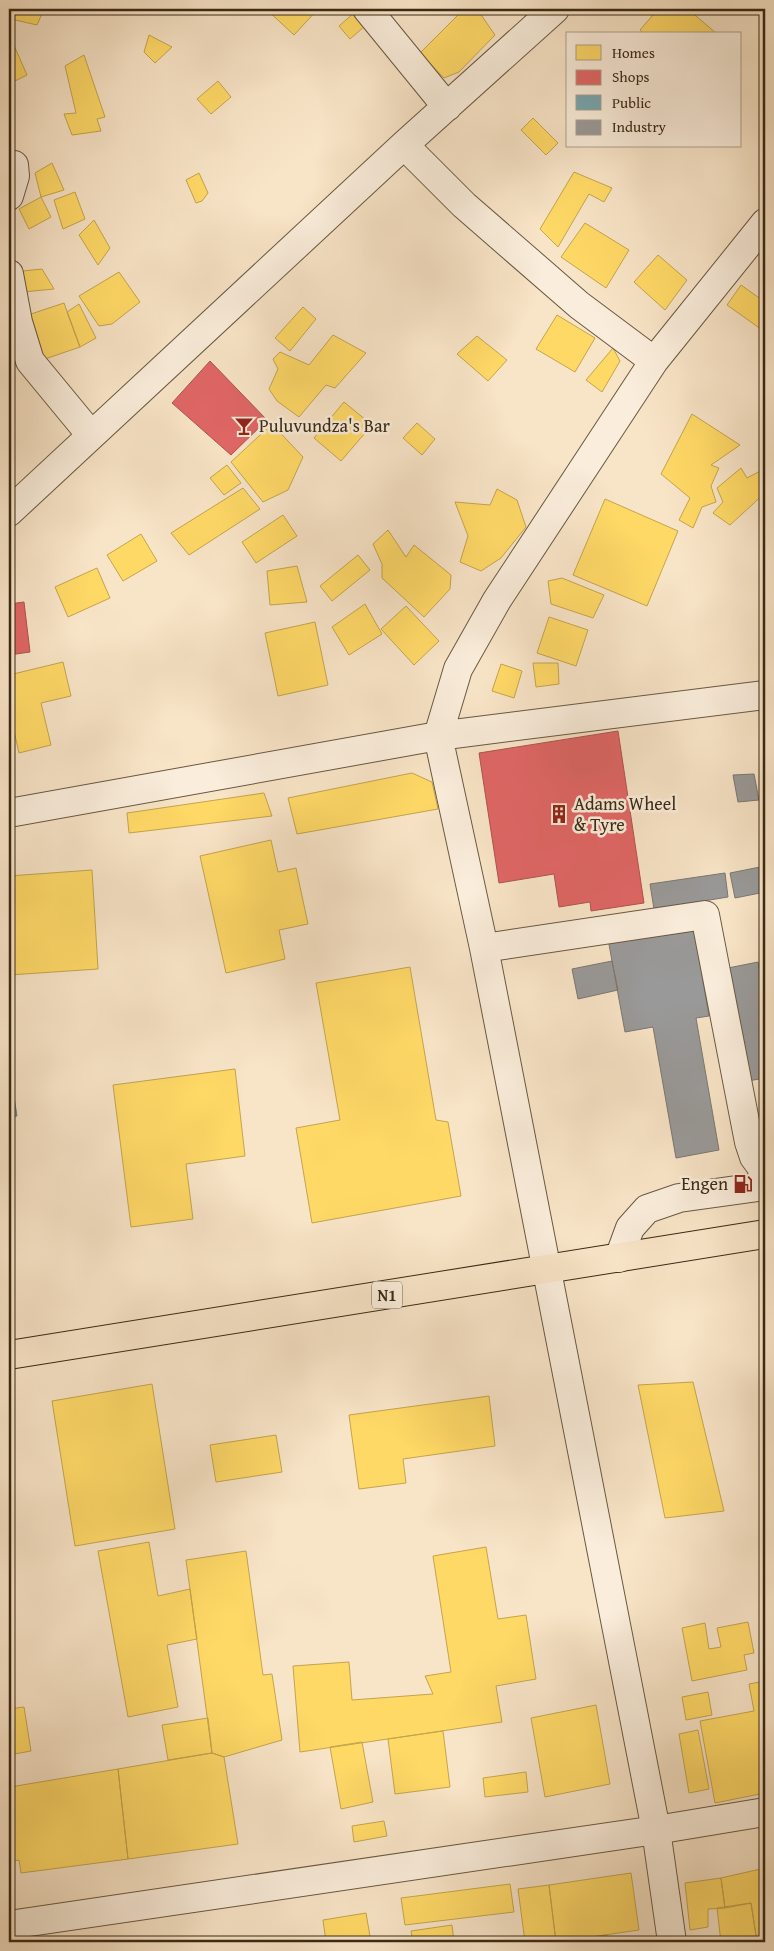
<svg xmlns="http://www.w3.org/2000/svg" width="774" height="1951" viewBox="0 0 774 1951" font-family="'Gentium Book Plus',serif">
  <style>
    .homes { fill: #ffd966; stroke: #c4a44d }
    .shops { fill: #e06666; stroke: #ae544d }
    .public { fill: #76a5af; stroke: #648080 }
    .industry { fill: #999; stroke: #7c7771 }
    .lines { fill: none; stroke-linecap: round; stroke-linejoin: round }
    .minor-casing { stroke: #695841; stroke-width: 30 }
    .highway-casing { stroke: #392914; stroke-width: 30 }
    .minor { stroke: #faeddb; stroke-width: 28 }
    .highway { stroke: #f8e4c7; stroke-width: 28 }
    .labels { text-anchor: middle; stroke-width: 5; stroke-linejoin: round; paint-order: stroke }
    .shield { fill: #faeddb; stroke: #736450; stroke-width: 1 }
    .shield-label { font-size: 16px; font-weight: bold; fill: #392914 }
    .poi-label { font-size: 18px; fill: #392914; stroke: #faeddb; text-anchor: start }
  </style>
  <rect width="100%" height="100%" fill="#f8e4c7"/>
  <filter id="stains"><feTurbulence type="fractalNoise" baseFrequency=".004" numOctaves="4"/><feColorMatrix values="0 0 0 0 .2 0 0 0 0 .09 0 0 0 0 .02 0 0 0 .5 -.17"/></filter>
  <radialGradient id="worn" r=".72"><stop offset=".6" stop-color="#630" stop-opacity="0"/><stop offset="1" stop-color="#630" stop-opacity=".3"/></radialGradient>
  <path class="homes" d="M14,9H44L37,25L15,20L9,13V11Z
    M266,9H315L317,10L294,35Z
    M464,9H477L495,35L459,72L444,78L420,53Z
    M658,9H688L717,34H644L640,30Z
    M355,12L365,26L350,39L339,26Z
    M9,34L27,75L9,84Z
    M149,35L172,47L155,63L144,52Z
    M84,55L105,117L97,119L101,131L72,135L64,114L76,113L65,66Z
    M218,81L231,97L211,114L197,99Z
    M533,118L558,143L546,155L521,130Z
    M52,163L64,190L41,197L35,173Z
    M574,172L612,188L604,202L589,194L558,247L540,229Z
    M199,173L208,193L202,201L196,203L186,180Z
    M75,192L85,219L63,229L54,200Z
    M41,197L51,217L29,229L19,209Z
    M94,220L110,248L98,265L79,235Z
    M585,223L629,250L606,288L561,257Z
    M658,255L687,280L665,310L634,282Z
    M42,269L54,289L23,292V271Z
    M119,272L140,302L112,324L99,326L79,296Z
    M741,285L765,302V332L727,305Z
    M64,303L80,347L45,359L25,316Z
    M79,304L96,338L80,347L67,312Z
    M303,307L316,319L290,351L275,338Z
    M557,315L595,338L575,372L536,349Z
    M333,335L366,353L335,388L326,385L299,417L277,401L269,389L278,369L273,359L280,352L309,365Z
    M477,336L507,360L488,381L457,354Z
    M613,348L620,361L602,392L586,380Z
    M344,402L372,425L341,461L314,438Z
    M692,414L740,445L711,465L719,468L711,486L716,502L702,507L693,528L679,520L690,498L661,474Z
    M417,423L435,439L422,455L403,438Z
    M272,424L303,457L288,490L263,502L231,462Z
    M227,465L241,483L224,495L210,478Z
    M741,468L747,478L764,469L765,493L730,525L713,513L723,502L717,488Z
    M243,488L260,509L189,555L171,533Z
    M497,489L517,500L526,527L501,558L481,571L460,562L468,536L455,502L490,505Z
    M605,499L678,531L647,606L573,575Z
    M283,515L297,536L256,563L242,542Z
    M388,530L406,557L414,545L451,575L450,589L424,617L382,578V564L373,544Z
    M141,534L157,561L123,581L107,555Z
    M358,555L370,570L332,601L320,586Z
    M297,566L307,602L270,605L267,571Z
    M97,568L110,598L68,617L55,587Z
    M562,578L604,595L593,618L551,604L548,581Z
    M365,604L382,634L349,655L332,627Z
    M406,606L439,641L414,665L381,629Z
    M549,617L588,630L576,666L537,653Z
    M315,622L328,685L278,696L265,633Z
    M63,662L71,696L41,703L51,745L19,753L9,709V675Z
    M533,663H558L559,684L536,687Z
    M501,664L522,671L514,698L492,691Z
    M412,773L432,782L438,809L297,834L288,798Z
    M264,793L272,816L129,833L127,813Z
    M271,840L278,872L296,868L308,924L279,930L285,959L226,973L200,856Z
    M92,870L98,969L9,975V876Z
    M410,967L436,1120L448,1122L461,1196L312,1223L296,1128L340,1120L316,983Z
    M235,1069L245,1156L186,1164L193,1219L131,1227L113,1085Z
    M693,1382L724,1511L665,1518L638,1385Z
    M152,1384L175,1529L75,1546L52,1401Z
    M489,1396L495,1446L403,1459L406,1483L359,1489L349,1415Z
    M276,1435L282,1472L216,1482L210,1445Z
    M149,1542L158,1596L190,1589L197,1639L167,1645L178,1707L128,1717L98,1551Z
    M486,1547L498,1619L526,1615L536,1679L496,1686L502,1722L300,1752L293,1666L349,1662L352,1700L433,1694L425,1676L451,1672L433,1556Z
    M246,1551L263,1675L272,1674L282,1740L224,1757L212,1753L186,1560Z
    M748,1622L754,1653L744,1655L747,1670L692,1681L682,1628L705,1623L709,1649L721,1647L717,1628Z
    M765,1681V1793L715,1803L700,1721L754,1711L749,1684Z
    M708,1692L712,1715L686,1720L682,1697Z
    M596,1705L610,1784L545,1797L531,1718Z
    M24,1707L31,1751L9,1755V1709Z
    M208,1718L212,1753L168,1760L162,1725Z
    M698,1730L709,1789L689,1793L679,1734Z
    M443,1731L450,1787L395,1794L388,1739Z
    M362,1742L373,1802L341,1809L330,1747Z
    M212,1753L224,1757L238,1844L128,1859L118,1769Z
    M118,1769L128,1859L21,1873L19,1860L9,1862V1809H13L10,1787Z
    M526,1772L528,1792L485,1797L483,1778Z
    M384,1821L387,1836L354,1842L352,1826Z
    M765,1868V1942H757L751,1903L725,1908L721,1878Z
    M631,1873L639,1930L556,1942L549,1885Z
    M721,1878L725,1908L708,1909V1927L690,1930L685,1883Z
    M510,1884L514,1912L405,1925L401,1898Z
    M549,1885L556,1942H525L518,1889Z
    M751,1903L757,1942H721L717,1908Z
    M366,1913L371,1942H326L323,1920Z
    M452,1925L454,1942H413L411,1931Z
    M607,1935L608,1942H557Z
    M515,1940V1942H476V1941Z"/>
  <path class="shops" d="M210,361L267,420L231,455L172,403Z
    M24,602L30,652L9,655V604Z
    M618,731L644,903L591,911L590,902L559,907L554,874L499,883L479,753Z"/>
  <path class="public" d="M9,1065L17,1116L9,1117Z"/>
  <path class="industry" d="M754,774L759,800L738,802L733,775Z
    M765,866V892L735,898L730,873Z
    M725,873L728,897L654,909L650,884Z
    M693,923L709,1016L696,1018L719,1150L676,1158L653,1027L625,1032L608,939Z
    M612,961L618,990L578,999L572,969Z
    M758,962L765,1002V1078L748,1081L728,968Z"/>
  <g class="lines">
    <g class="minor-casing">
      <path id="minor" d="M367,9L447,107
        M404,145L464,205L579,305L654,361
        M9,196L15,176L14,165
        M9,274L18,322L30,361L91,435
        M9,512L404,145L555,9
        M9,813L438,736L765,695
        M484,948L705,915L749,1142L754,1157L765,1172
        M619,1258L630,1228L647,1209L679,1198L765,1186
        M9,1925L656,1830L765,1812
        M672,1942L656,1830L484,948L438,736L458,669L497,600L654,361L765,223"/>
    </g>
    <g class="highway-casing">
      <path id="highway" d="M9,1355L765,1234"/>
    </g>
    <use href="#minor" class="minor"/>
    <use href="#highway" class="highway"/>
  </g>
  <defs>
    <g id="bar-bare" transform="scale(1.5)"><path d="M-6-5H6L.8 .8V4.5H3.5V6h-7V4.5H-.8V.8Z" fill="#8f2418" stroke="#faeddb" stroke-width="2.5" paint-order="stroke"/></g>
    <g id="building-bare" transform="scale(1.5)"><path d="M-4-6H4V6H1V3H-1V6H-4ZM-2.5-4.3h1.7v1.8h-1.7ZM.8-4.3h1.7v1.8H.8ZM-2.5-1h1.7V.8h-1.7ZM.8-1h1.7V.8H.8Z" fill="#8f2418" stroke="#faeddb" stroke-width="2.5" paint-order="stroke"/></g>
    <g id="fuel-bare" transform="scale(1.5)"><path d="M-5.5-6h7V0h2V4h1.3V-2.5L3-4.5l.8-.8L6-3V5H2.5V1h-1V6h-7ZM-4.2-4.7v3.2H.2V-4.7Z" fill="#8f2418" stroke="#faeddb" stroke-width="2.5" paint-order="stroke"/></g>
  </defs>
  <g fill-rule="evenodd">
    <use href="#bar-bare" x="244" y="426"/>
    <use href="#building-bare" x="559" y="814"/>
    <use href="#fuel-bare" x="743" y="1184"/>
  </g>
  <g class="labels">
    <rect class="shield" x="372" y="1281.5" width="30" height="27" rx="4"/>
    <g class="shield-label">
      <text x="387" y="1301">N1</text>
    </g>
    <g class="poi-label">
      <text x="259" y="432">Puluvundza's Bar</text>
      <text x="574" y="810">Adams Wheel<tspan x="574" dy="21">&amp; Tyre</tspan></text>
      <text x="728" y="1190" text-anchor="end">Engen</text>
    </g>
  </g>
  <rect width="774" height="1951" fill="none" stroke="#f8e4c7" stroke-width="30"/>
  <rect x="10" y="10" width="754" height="1931" fill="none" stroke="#392914" stroke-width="2.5"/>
  <rect x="15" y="15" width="744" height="1921" fill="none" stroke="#392914"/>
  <rect x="566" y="32" width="175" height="115" fill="#faeddb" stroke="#ad9f8b"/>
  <rect x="576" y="45" width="25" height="15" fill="#ffd966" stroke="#ad9f8b"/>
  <text x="612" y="58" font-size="15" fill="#392914">Homes</text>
  <rect x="576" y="70" width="25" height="15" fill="#e06666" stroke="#ad9f8b"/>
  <text x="612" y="82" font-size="15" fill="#392914">Shops</text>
  <rect x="576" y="95" width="25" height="15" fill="#76a5af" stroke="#ad9f8b"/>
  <text x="612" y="108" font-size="15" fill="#392914">Public</text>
  <rect x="576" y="120" width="25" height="15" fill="#999999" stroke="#ad9f8b"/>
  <text x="612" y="132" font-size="15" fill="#392914">Industry</text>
  <rect width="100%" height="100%" filter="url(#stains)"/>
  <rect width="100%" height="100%" fill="url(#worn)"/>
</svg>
